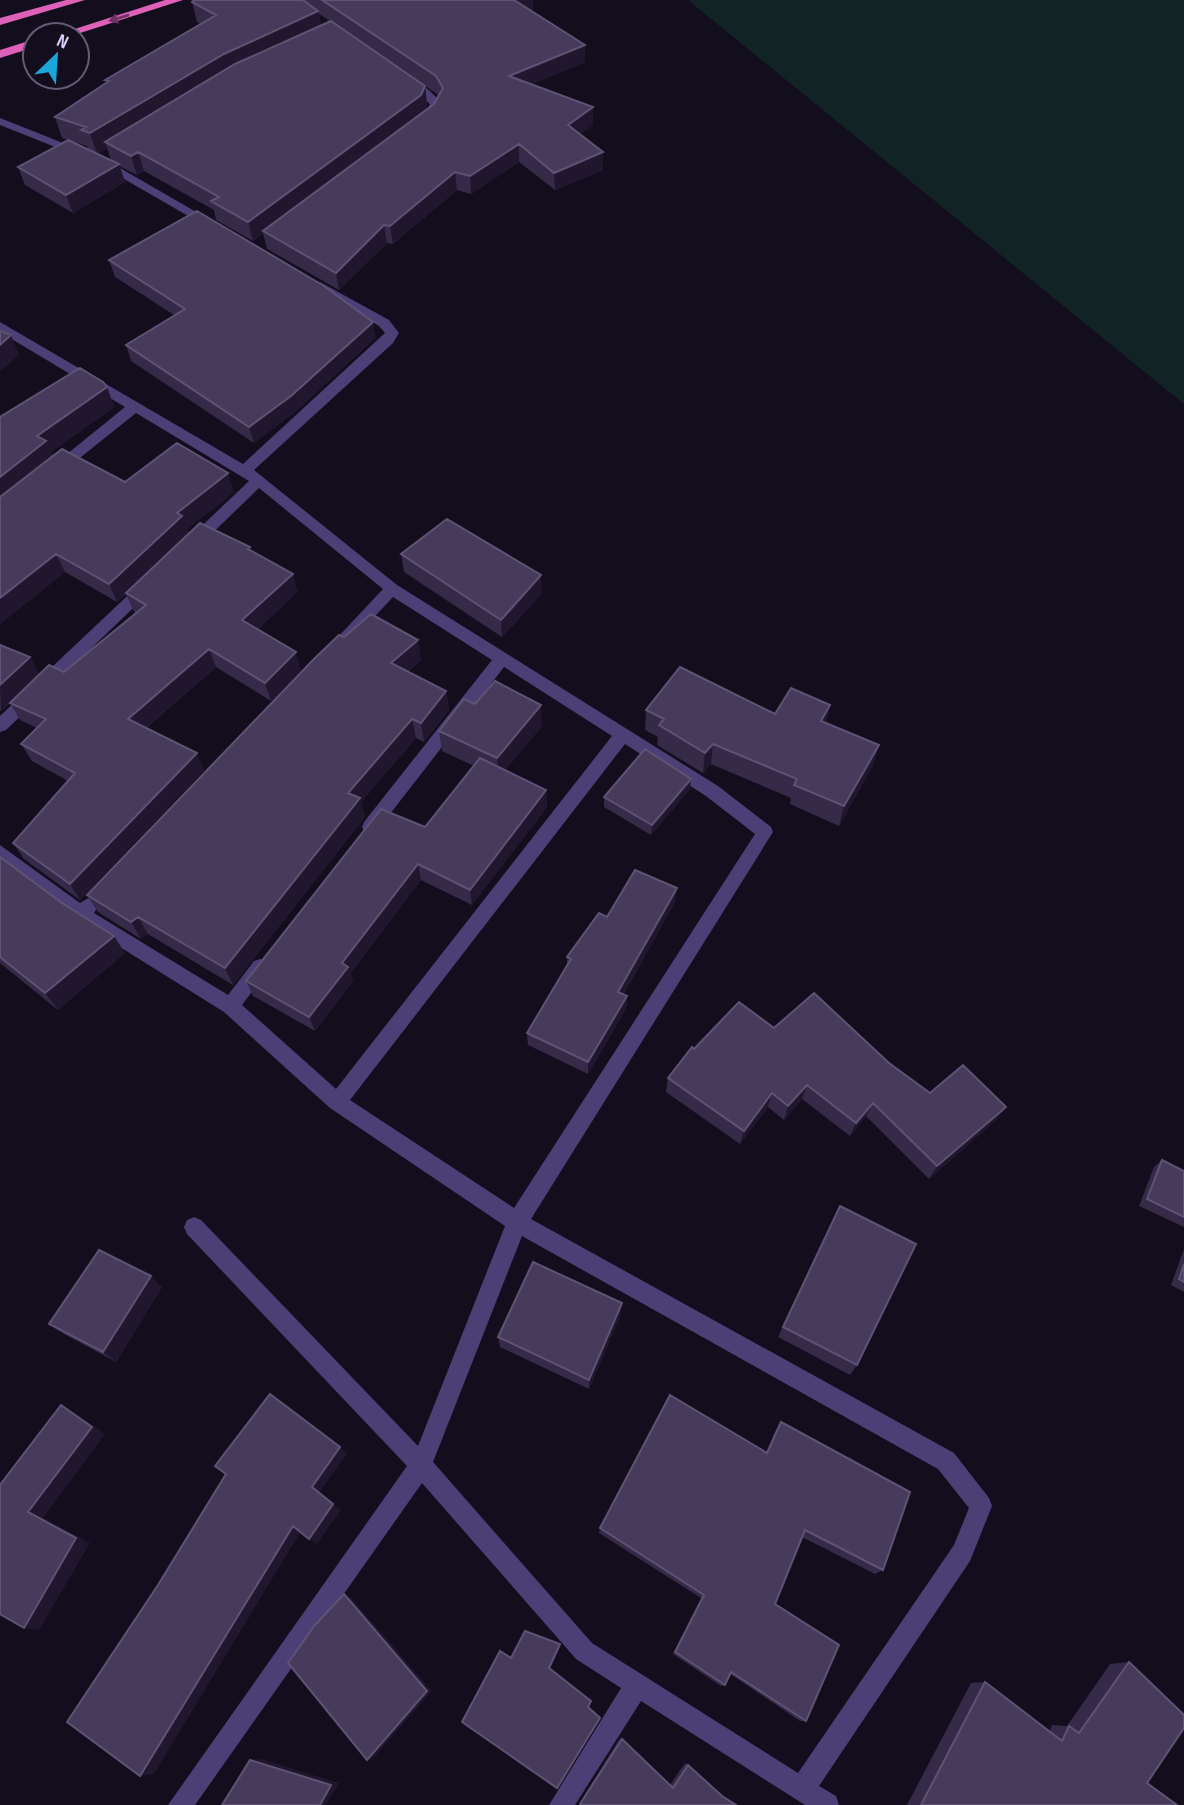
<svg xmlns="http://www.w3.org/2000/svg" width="1184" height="1805" viewBox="0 0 1184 1805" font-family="'Sofia Sans Condensed',sans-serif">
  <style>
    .green { fill: #122326 }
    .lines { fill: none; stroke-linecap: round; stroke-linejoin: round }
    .minor { fill: #4b3f76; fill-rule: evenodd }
    .trunk { fill: #dd60b9; fill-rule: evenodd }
    .wall { fill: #352a48; fill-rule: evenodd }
    .shaded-wall { fill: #20172f }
    .building { fill: #473b5b; stroke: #5e5374; stroke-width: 2 }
    .oneway { fill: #6e3363 }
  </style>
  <rect width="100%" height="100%" fill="#130e1d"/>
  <path class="green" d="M688,0H1184V404Z"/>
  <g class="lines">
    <path class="minor" d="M402,78C416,77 434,93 442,104L430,123L420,121L430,104L402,82Z
      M0,118L106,160L219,225L209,228L98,164L0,125Z
      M320,282L389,320L399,333L393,343L254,470L397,585L718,786L771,827L773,832L531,1219L954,1453L989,1498L992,1506L970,1561L819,1786L836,1796L839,1805H805L641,1701L575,1805H549L621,1688L576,1659L422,1483L195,1805H168L407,1466L187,1234L184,1227L187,1220L194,1217L201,1220L418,1446L505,1226L330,1108L224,1012L75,919L0,862V845L80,903L90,897L96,900L99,905L94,913L228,995L254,961L260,959L266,961L269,967L266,973L242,1005L336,1089L612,736L504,667L376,832H364L362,827L364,822L492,660L393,597L347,646H337L334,642L337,638L383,589L259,488L198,547H188L186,543L188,539L249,481L136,413L61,473H51V467L125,407L0,332V322L243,464L385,333L379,326L316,289L314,286ZM625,744L706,796L755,834L514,1208L350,1100ZM522,1236L938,1469L969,1508L954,1545L798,1773L592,1643L433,1462Z
      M147,580L152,582L155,586L152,590L6,730L0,732V716L142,582Z"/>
    <path class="trunk" d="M66,0H85L0,25V18Z
      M165,0H183L74,35H56Z
      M35,39V47L0,58V50Z"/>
  </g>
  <path class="wall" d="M194,0H533V9L530,11L585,62L532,84L593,107V125L580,134L603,152V170L555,190L519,162L471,194L457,190L393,244L387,243L339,290L267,249L263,233L253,241L216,220L214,210L144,171L137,175L119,166L125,182L73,213L25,185L18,167L68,140L62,138L55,117L106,83L105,80L200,24L197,22L192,2ZM319,14L330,21L321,26ZM378,54L437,94L438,96L434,104L424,112L427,105L425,86ZM68,140L87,146L88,149ZM107,148L111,160L97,154Z
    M109,260L373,322L375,338L295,412L254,443L131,361L126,345L174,315L115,277Z
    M107,387L114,407L51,452L53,456L125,482L234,492L187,529L189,534L252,552L293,574L297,592L258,629L301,670L271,701L216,667L146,728L204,770L80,900L24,859L13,843L68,781L32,761L21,744L37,728L20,720L10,703L0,711V645L30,657L39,675L64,672L136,613L134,612L126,594L117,602L65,572L0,624V417Z
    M401,554L542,593L502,637L404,572Z
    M344,637L421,660L408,672L446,691L449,710L424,742L416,738L361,802L365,817L233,985L148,934L141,939L98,912L87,895Z
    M475,704L542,726L505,770L546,790L547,807L472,905L421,880L350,974L353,981L315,1031L253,996L246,981L425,827L474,766L442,751L439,731Z
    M830,705L826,723L879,745L873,765L839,826L790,804L791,798L711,764L703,773L657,745L658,737L645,730L646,710L775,714Z
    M690,789L651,835L604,807V797Z
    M0,857L125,953L58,1010L0,963Z
    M675,902L623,995L627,996L626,1009L588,1074L528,1045L527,1033L567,966V957L607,917Z
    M774,1028L889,1063L930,1093L1006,1107L996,1120L929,1179L866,1116L850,1136L802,1099L784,1120L768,1107L740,1144L666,1092L668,1078L694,1049Z
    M1162,1160L1184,1171V1227L1139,1206L1154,1167Z
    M840,1206L857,1365L850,1375L778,1337Z
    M1184,1249V1292L1171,1285Z
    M162,1287L116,1362L64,1334L49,1324Z
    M621,1314L589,1389L500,1347L498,1337Z
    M781,1422L883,1570L875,1574L802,1537L775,1604L806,1721H800L730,1674L725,1685L721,1686L673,1654L701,1598L599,1533L600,1528L766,1453L776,1430Z
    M1129,1662L1147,1783L1177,1805H907L971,1683L985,1682L1050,1731L1052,1725L1067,1726L1110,1664Z
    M620,1738L670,1785L685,1763L721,1795L580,1804L581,1801Z"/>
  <path class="shaded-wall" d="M513,0H533V9L514,18Z
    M318,11L322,32L105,142L107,148L97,154L90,133L224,54Z
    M585,45V62L510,93L509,76Z
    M425,86L427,105L423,114L263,231V233L253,241L248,222Z
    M593,107V125L569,143L568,125Z
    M519,144V162L471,194L470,176Z
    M138,152L144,171L137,175L131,156Z
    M603,152V170L555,190L554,173Z
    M119,164L125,182L73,213L66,195Z
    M455,172L457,190L393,244L390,226Z
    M384,225L387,243L339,290L336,273Z
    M373,322L375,338L295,412L254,443L249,427Z
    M11,335L19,355L0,371V345Z
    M107,387L114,407L51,452L54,460L0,504V477L37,436Z
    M228,473L234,492L187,529L189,534L117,602L109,584L177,513Z
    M56,554L65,572L0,624V598Z
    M293,574L297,592L248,638L242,620Z
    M541,575L542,593L502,637L501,620Z
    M418,640L421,660L395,683L391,663Z
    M209,649L216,667L136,736L128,719Z
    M296,652L301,670L271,701L265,683Z
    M30,657L40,675L1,712L0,685Z
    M446,691L449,710L424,742L421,723Z
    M541,705L542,726L499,778L497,758Z
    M830,705L826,726L821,721Z
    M412,719L416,738L361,802L365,817L233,985L225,968L348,793Z
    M713,744L711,764L703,773L705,753Z
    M879,745L873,765L839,826L844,806Z
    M197,753L204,770L80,900L70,884Z
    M691,779L690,789L651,835L652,825Z
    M546,790L547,807L472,905L470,890Z
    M418,864L421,880L350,974L353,981L315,1031L309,1017L342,963Z
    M677,888L675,902L617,1005L618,992Z
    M138,917L148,934L141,939L131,922Z
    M114,936L125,953L58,1010L45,993Z
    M627,996L626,1009L588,1074V1062Z
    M807,1085L802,1099L784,1120L788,1106Z
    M772,1093L768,1107L740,1144L744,1131Z
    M873,1103L866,1116L850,1136L856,1123Z
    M1006,1107L996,1120L929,1179L937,1166Z
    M151,1276L162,1287L116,1362L103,1352Z
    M622,1303L621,1314L589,1389V1380Z
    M61,1405L74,1413L105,1434L43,1518L90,1543L39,1630L24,1628L28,1512Z
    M340,1447L347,1454L319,1493L312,1487Z
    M333,1504L341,1510L317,1544L309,1539Z
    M293,1526L301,1531L154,1774L140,1776Z
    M344,1594L351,1598L432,1691L373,1758L367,1760Z
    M560,1644L561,1646L550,1669L549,1668Z
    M261,1759L339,1783L326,1805H320L250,1760Z"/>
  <path class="building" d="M194,0H303L318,11L224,54L90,133L81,130L86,127L55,117L109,81L105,80L216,15L192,2Z
    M322,0H514L585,45L509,76L593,107L568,125L603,152L554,173L519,144L470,176L455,172L390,226L384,225L336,273L263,231L434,104L443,88L436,76Z
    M331,21L425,86L421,95L248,222L211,201L219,197L138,152L131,156L105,142L235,64Z
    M68,140L119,164L66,195L18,167Z
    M197,211L324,286L373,322L291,396L249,427L126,345L185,309L109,260Z
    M0,331L11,335L0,345Z
    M80,368L103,382L107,387L37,436L46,441L0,477V417Z
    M177,443L228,473L177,513L182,516L109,584L56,554L0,598V497L62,449L125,482Z
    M447,519L541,575L501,620L401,554Z
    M200,523L250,547L248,549L293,574L242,620L296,652L265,683L209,649L128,719L197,753L70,884L13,843L75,773L21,744L46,719L10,703L49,665L64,672L146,605L126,593Z
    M371,614L418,640L391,663L446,691L421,723L412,719L348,793L360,798L225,968L138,917L131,922L87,895L313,660L339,635L344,637Z
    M0,645L30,657L0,685Z
    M680,667L775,714L791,688L830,705L821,721L879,745L844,806L794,785L797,779L713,744L705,753L659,725L664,719L646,710Z
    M495,681L541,705L497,758L439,731L464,699L475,704Z
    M645,749L691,779L652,825L604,797Z
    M480,758L546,790L470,890L418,864L342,963L348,967L309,1017L246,981L381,809L425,827Z
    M0,857L62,903L114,936L45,993L0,957Z
    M635,870L677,888L618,992L627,996L588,1062L527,1033L571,959L567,957L599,913L607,917Z
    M814,993L889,1063L930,1093L963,1065L1006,1107L937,1166L873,1103L856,1123L807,1085L788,1106L772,1093L744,1131L668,1078L692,1047L694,1049L739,1002L774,1028Z
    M1162,1160L1184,1171V1217L1147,1199Z
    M840,1206L916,1244L857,1365L783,1327Z
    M99,1250L151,1276L103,1352L49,1324Z
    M533,1262L622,1303L589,1380L498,1337Z
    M1184,1264V1282L1179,1279Z
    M270,1394L340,1447L312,1487L333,1504L309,1539L293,1526L140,1776L67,1722L158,1585L226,1474L215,1466Z
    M670,1395L767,1453L781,1422L910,1492L883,1570L805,1530L775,1604L839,1645L806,1721L731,1672L725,1685L675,1652L704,1595L600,1528Z
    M61,1405L92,1427L28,1512L76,1538L24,1628L0,1614V1485Z
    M344,1594L427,1691L367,1760L288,1663L315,1625Z
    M525,1631L560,1644L549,1668L591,1701L588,1707L600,1718L557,1788L462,1722L500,1651L511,1658Z
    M1129,1662L1184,1715V1728L1147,1783L1177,1805H921L985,1682L1062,1741L1069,1726L1079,1733Z
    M622,1739L673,1788L688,1765L722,1796L736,1805H581L580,1804Z
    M250,1760L331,1785L320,1805H222Z"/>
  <defs><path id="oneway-solid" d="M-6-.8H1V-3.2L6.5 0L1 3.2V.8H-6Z" transform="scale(1.75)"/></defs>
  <use class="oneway" href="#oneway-solid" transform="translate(119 18) rotate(163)"/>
  <g transform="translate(56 56) rotate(25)"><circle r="33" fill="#130e1d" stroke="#635c75" stroke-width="2"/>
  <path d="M0-5L12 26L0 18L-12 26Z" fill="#1ba6da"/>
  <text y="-10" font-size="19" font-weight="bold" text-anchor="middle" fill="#dcd0f9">N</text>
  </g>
</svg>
